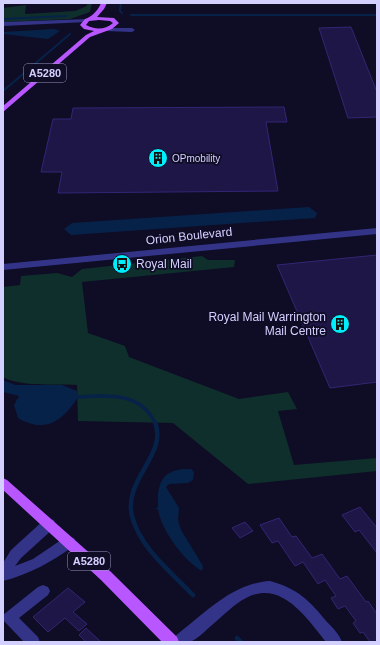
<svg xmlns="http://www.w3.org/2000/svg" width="380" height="645" viewBox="0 0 380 645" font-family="Helvetica,sans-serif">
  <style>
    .green { fill: #0f2f2c }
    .water { fill: #072249 }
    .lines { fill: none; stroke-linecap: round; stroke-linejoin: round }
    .stream-far2 { stroke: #072249; stroke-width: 2 }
    .stream-far1 { stroke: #072249; stroke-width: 3.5 }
    .stream { stroke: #072249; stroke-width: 4.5 }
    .building { fill: #1e1647; stroke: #322675 }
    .minor { fill: #333488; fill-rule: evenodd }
    .primary { fill: #b857ff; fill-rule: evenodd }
    .labels { text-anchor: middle; stroke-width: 3.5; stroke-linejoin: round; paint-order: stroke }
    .far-poi-label { font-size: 10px; fill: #d3d0ff; stroke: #0f0c25; text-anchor: start }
    .shield { fill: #0f0c25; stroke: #9895be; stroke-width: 1 }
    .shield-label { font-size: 11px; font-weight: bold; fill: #d3d0ff }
    .street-label { font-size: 12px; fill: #d3d0ff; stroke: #0f0c25 }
    .poi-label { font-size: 12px; fill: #d3d0ff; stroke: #0f0c25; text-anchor: start }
  </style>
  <rect width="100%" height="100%" fill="#0f0c25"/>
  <path class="green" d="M87,3H92L90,12L70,19L3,22V8L26,5L25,14L75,11L87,6Z
    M202,256L208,260H235L234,267L82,282L88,333L125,346L129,357L239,399L288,392L297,409L278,411L294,465L377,458V471L248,484L173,423L78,421L77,385C57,384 20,387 3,377V287L20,285L21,276L57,273L72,277L82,269Z"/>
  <path class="water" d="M54,29L60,31L48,39L3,34V32Z
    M309,207L317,213L315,218L71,235L64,229L72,223Z
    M3,380L15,385H62L77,391L78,397C63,421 45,434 18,418L14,405L19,396L3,392Z
    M184,469H191L194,472L193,480L188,483L169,484L166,487L179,508L178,520L181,530L203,566L202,571C184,561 161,530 158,509H155L158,507C157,485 161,471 184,469Z"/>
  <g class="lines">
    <path class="stream-far2" d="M121,3L120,11L122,13
      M131,15H377
      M3,19L66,16
      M3,91L70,34"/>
    <path class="stream-far1" d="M78,397C107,395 141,392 155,423"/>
    <path class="stream" d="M155,422C168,455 123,479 132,516C140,548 171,572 193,595
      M237,638L241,642"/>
  </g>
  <path class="building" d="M351,27L377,92V117L348,118L319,28Z
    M284,107L287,122H266L278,191L58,193L62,172H41L53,119H71L73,108Z
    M377,255V382L330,388L277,265Z
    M360,507L377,528V553L359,530L355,532L342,515Z
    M279,518L292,537L296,536L312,558L322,554L340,579L347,576L366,602L368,601L377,614V642H370L363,632L360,633L353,623L356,621L345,606L338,609L331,598L336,596L325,580L318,584L303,562L295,566L278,541L272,543L260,525Z
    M245,522L253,531L240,538L232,528Z
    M68,588L85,602L73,612L87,624L79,631L65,618L48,632L33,617Z
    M86,628L101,642H86L79,635Z"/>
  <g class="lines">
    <path class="minor" d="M89,19L90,20L87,22L3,26V22Z
      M104,28H132L135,30L132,32L106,31L103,29Z
      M377,228V234L3,270V264Z
      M49,519L54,520L55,524L54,528L21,558L15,566L33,559L64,538L69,537L74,538L76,542L74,546C51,562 30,574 3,581V563L11,550L44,520Z
      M270,581C297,588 310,601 327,622C333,628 339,634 342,642H326C307,618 281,579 246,598C234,604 223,616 212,625C206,630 198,639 190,642C186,644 177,642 172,642L174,637C203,615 232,583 270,581Z
      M43,585L48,587L50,591L48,595L19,618L38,637L40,642H24L4,621L3,615L38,587Z"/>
    <path class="primary" d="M101,3H107L104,9L97,17L114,18L119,23L112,29L90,37L3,112V106L86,35L94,31L84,29L80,25L85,19C92,17 99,9 101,3ZM99,20L110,21L113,23C105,30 95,30 86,25L89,21Z
      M3,478L7,480L111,572L177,637L179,642H162L101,580L3,490Z"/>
  </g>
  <defs>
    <g id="building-disc" transform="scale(1)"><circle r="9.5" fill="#00eefb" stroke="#0f0c25"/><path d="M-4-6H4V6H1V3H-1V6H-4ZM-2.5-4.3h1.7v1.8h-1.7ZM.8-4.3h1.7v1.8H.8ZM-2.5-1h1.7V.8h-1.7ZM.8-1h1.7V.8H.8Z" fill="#111"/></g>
    <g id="bus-disc" transform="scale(1)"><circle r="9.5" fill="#00eefb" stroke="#0f0c25"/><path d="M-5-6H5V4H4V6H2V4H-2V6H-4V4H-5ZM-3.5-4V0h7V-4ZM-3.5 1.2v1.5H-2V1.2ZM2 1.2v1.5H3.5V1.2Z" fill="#111"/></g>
  </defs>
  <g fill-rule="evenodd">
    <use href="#building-disc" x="158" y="158"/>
    <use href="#bus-disc" x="122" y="264"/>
    <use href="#building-disc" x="340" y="324"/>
  </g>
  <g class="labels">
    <g class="far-poi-label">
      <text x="172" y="162">OPmobility</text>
    </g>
    <g class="shield">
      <rect x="24" y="64" width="42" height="18" rx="3"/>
      <rect x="68" y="552" width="42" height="18" rx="3"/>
    </g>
    <g class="shield-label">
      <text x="45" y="77">A5280</text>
      <text x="89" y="565">A5280</text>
    </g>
    <g class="street-label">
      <text transform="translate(189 236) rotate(-6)" y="4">Orion Boulevard</text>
    </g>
    <g class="poi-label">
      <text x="136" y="268">Royal Mail</text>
      <text x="326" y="321" text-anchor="end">Royal Mail Warrington<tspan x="326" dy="14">Mail Centre</tspan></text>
    </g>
  </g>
  <rect width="380" height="645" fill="none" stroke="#d3d0ff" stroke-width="8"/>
</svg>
